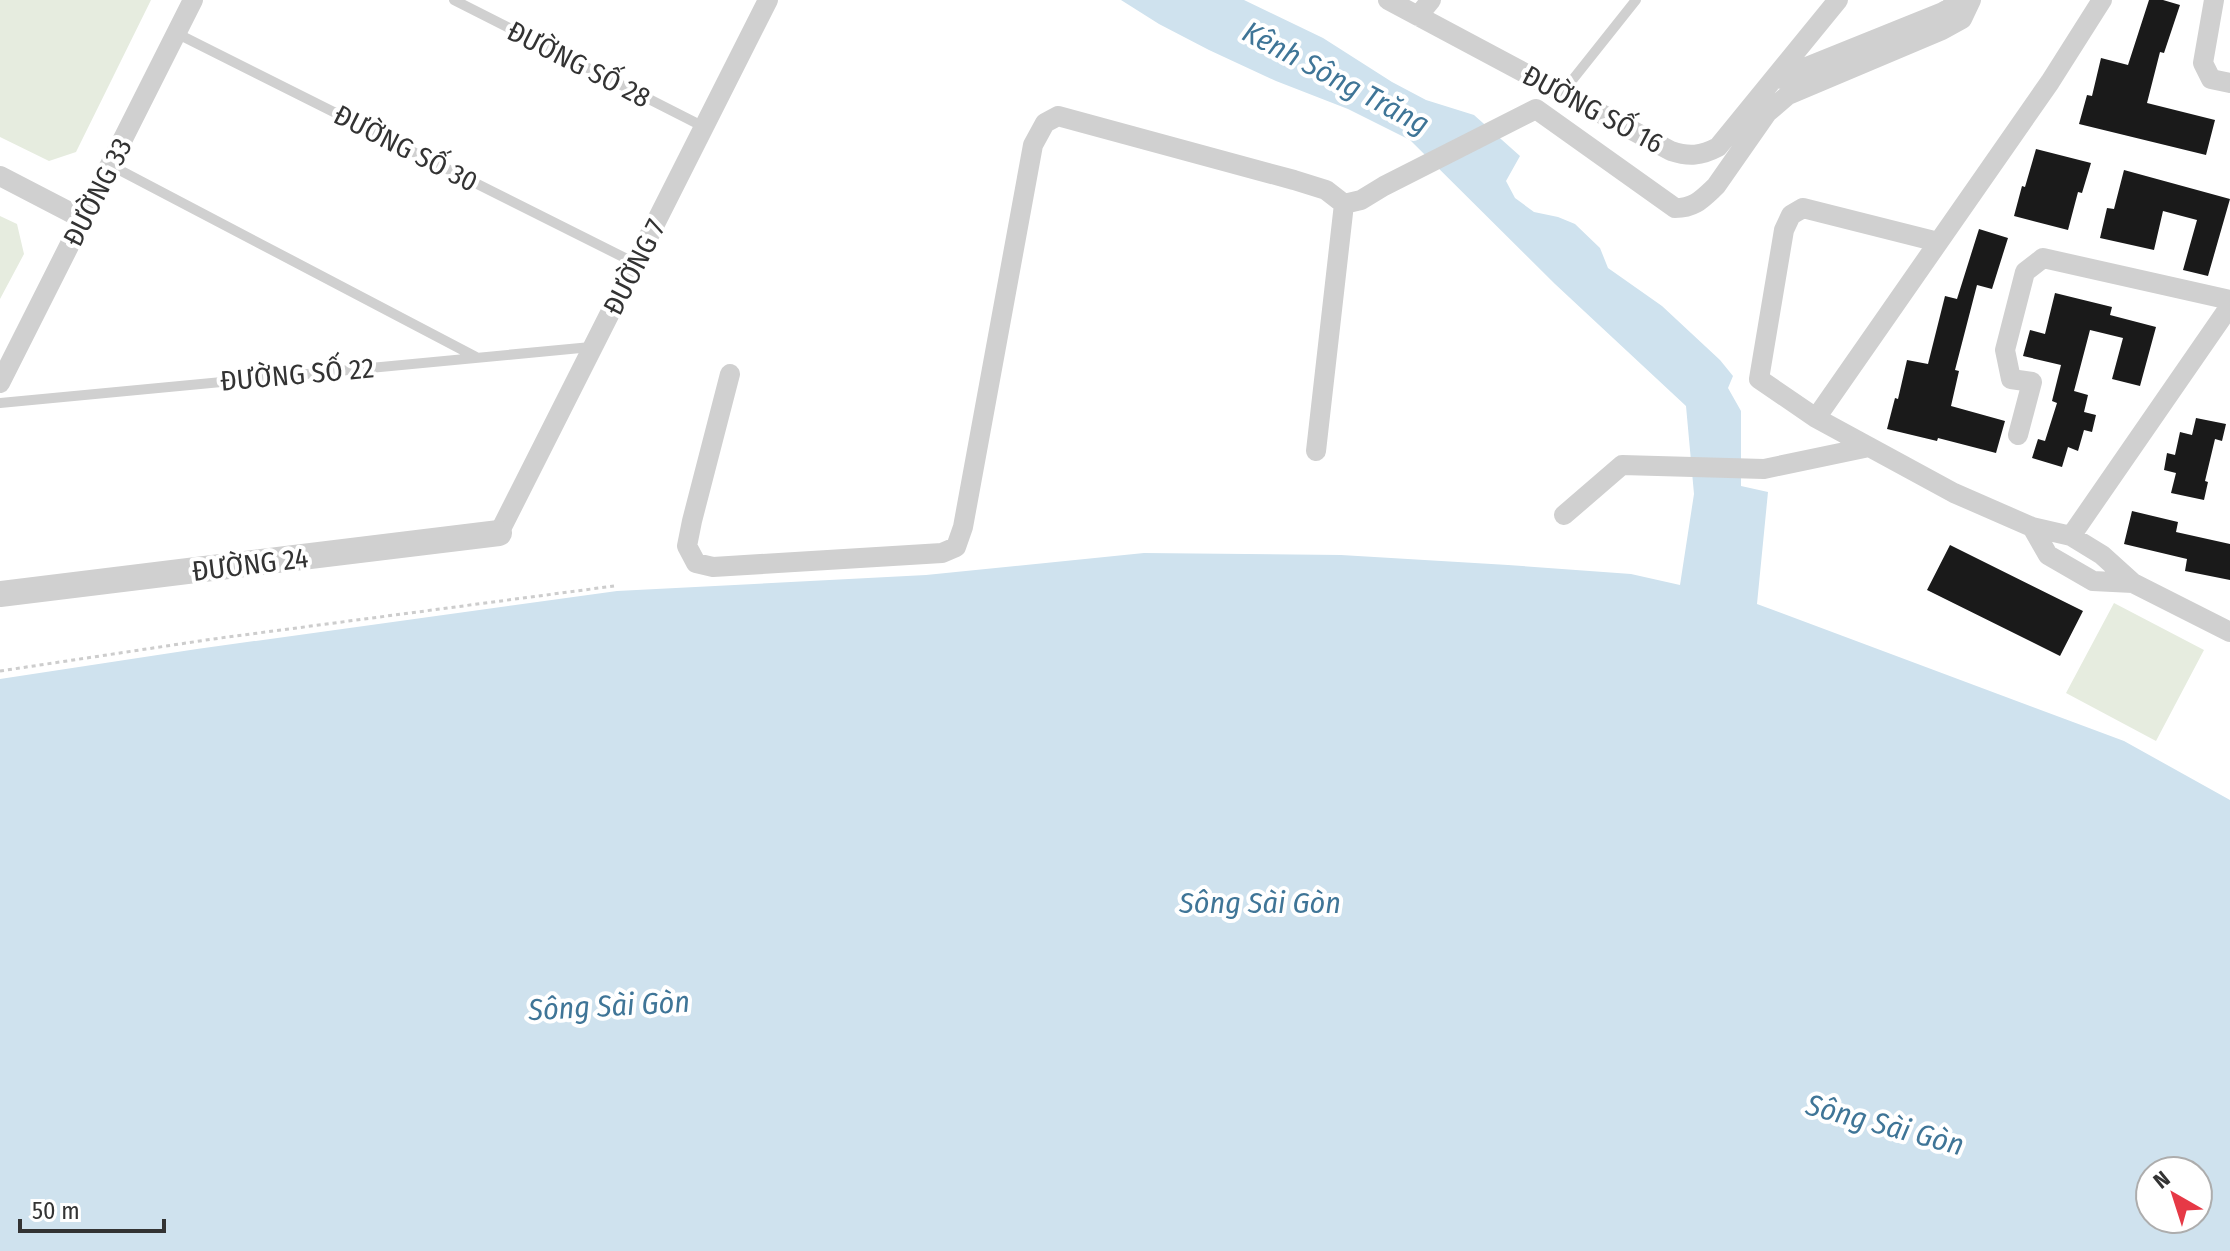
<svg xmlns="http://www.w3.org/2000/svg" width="2230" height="1251" viewBox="0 0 2230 1251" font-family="'Fira Sans Condensed',sans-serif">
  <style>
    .green { fill: #e6ecdf }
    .water { fill: #cfe2ee; fill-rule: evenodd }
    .building { fill: #1a1a1a }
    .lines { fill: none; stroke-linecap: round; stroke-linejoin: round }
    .path { stroke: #cdcdcd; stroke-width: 3; stroke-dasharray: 4 4; stroke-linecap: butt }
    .service { stroke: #d0d0d0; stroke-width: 10 }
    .minor { stroke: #d0d0d0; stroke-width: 20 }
    .tertiary { stroke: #d0d0d0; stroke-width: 26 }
    .labels { text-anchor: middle; stroke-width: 8; stroke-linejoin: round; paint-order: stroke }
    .street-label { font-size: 28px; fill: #333; stroke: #fff }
    .water-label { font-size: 30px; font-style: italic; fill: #3f7597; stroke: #fff }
  </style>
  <rect width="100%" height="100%" fill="#fff"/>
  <path class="green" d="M0,0H151L76,152L49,161L0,137Z
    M0,216L17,224L24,254L0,299Z
    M2114,603L2204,650L2156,741L2066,693Z"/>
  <path class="water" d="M1121,0H1244L1323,38L1392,82L1426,100L1474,115L1520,156L1506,181L1515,198L1534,212L1558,217L1575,224L1600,248L1608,268L1662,306L1720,360L1733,376L1728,388L1741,411V486L1768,492L1757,604L2124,741L2230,800V1251H0V679L197,649L617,591L926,575L1144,553L1341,555L1508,565L1631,574L1680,585L1694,494L1686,406L1555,284L1410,140L1348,109L1276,81L1209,50L1159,24ZM2150,1171H2198V1219H2150Z"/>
  <path class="building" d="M2149,0H2163L2180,5L2164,53L2160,52L2147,103L2215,120L2206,155L2079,124L2087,95L2092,96L2101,58L2128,65Z
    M2036,149L2091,163L2082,193L2078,192L2068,230L2014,216L2022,186L2025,187Z
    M2124,170L2230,199L2208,276L2183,270L2197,220L2163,211L2154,250L2100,238L2107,208L2114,209Z
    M1979,229L2008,238L1992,289L1977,285L1955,370L1959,371L1951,406L2005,421L1996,453L1938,438L1937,441L1887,429L1895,398L1898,399L1907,360L1928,364L1945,296L1957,299Z
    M2055,293L2112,307L2110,315L2156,327L2140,386L2112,379L2123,338L2090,330L2074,391L2088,395L2084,412L2096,415L2092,432L2084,430L2078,451L2068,447L2062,467L2032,458L2038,439L2045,441L2057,403L2052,401L2061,365L2023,356L2030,330L2045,334Z
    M2196,418L2226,424L2222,441L2215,439L2205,481L2208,482L2204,500L2171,493L2176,473L2164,470L2167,453L2175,455L2180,432L2192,435Z
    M2132,511L2178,522L2176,532L2230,544V580L2185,571L2187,559L2124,544Z
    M1950,545L2083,611L2060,656L1927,590Z"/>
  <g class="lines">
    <path class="path" d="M0,671L213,639L614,586"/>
    <path class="service" d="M454,0L704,127
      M176,33L635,263
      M1562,93L1636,0
      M110,165L476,357
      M0,403L591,347"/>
    <path class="minor" d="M1388,0L1671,151C1689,157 1701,156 1718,147L1838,0
      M2214,0L2203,63L2211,79L2230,83
      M1418,16L1431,0
      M1777,79L1943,12L1950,8L1956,0
      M0,176L83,219
      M1938,242L1803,208L1791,215L1784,230L1759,379L1816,418L1954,493L2032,527L2071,536L2102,555L2133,583L2230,632
      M730,374L692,521L687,546L696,563L713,567L942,553L956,547L963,527L1033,145L1045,123L1058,116L1294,180L1326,190L1344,204L1361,200L1384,186L1536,109L1675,208C1695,208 1702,199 1716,186L1767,113L1788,95L1942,30L1962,19L1971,0
      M0,383L193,0
      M1816,418L2050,82L2102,0
      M2018,435L2032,382L2011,379L2005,350L2025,272L2043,258L2230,300
      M1316,451L1344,204
      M1564,515L1622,465L1764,469L1869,447
      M2032,527L2048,555L2093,581L2133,583
      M499,533L768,0
      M2071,536L2230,306"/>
    <path class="tertiary" d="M0,594L499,533"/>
  </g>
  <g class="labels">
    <g class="street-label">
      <text transform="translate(579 64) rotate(27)" y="10">ĐƯỜNG SỐ 28</text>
      <text transform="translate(1593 109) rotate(28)" y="10">ĐƯỜNG SỐ 16</text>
      <text transform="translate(406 148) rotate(27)" y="10">ĐƯỜNG SỐ 30</text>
      <text transform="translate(97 192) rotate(-63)" y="10">ĐƯỜNG 33</text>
      <text transform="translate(634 267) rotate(-63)" y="10">ĐƯỜNG 7</text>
      <text transform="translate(297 374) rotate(-5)" y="10">ĐƯỜNG SỐ 22</text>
      <text transform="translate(250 564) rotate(-7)" y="10">ĐƯỜNG 24</text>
    </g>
    <g class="water-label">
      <text transform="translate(1336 78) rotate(28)" y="10">Kênh Sông Trăng</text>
      <text x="1260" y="913">Sông Sài Gòn</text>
      <text transform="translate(609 1006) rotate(-3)" y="10">Sông Sài Gòn</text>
      <text transform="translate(1885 1125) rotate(15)" y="10">Sông Sài Gòn</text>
    </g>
  </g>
  <g transform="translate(2174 1195) rotate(321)"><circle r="38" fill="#ffffff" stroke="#adadad" stroke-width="2"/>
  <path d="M0-6L14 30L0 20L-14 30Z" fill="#e63946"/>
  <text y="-12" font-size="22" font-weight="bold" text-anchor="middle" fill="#333333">N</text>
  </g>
  <path d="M20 1219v12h144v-12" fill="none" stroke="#333333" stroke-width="4"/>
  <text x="32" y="1219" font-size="24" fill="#333333" stroke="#ffffff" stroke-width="6" paint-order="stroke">50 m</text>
</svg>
